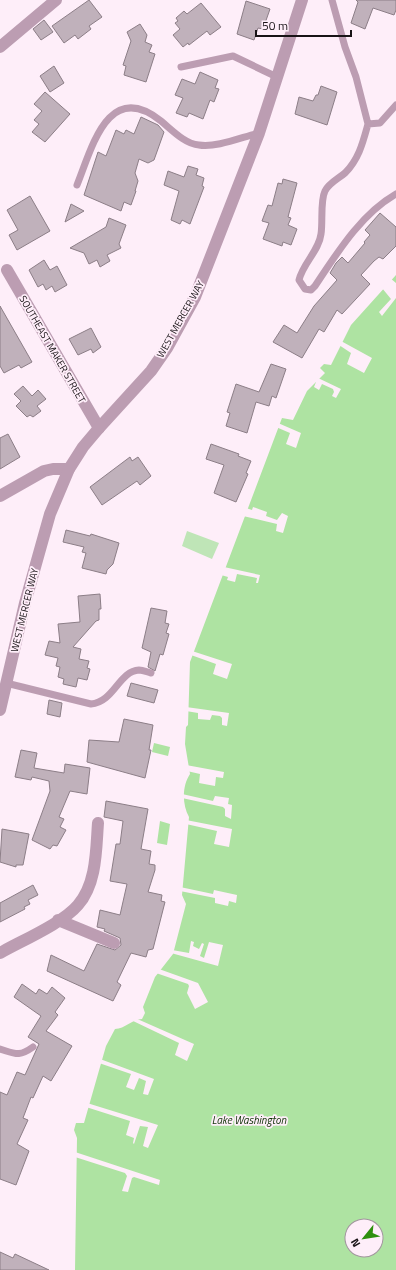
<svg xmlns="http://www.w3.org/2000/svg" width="396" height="1270" viewBox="0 0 396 1270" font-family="'Titillium Web',sans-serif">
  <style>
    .green { fill: #bfe5b7 }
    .water { fill: #aee3a2; fill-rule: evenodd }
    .pier { fill: #feeef9 }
    .building { fill: #c0b1bb; stroke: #8c7e87 }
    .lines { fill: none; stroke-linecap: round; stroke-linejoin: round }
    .service { stroke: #bc9db2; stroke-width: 7 }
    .minor { stroke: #bc9db2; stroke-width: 12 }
    .tertiary { stroke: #bc9db2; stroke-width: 12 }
    .labels { text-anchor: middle; stroke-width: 3.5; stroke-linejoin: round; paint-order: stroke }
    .street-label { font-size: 10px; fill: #181316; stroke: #feeef9 }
    .water-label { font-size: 11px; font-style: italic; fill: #103307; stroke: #feeef9 }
  </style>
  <rect width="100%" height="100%" fill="#feeef9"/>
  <path class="green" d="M187,531L219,543L212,559L182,546Z"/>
  <path class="water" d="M396,275V1270H75L77,1138L74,1130L76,1123H84L106,1046L115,1029C125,1029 132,1019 142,1019L145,1013L143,1007L155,977L173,954L186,904L182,895L189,817C182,804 182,786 190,774L185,744L186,727L188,725L190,662L282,418L293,420L307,391L325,373L320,368L324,364L331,365L351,325ZM352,1226H376V1250H352Z
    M154,743L170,747L168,756L152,752Z
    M160,821L170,824L167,845L157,843Z"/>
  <path class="pier" d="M390,278L396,283V298L382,316L379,312L391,299L382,288Z
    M341,341L372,358L364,373L347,364L351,353L339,345Z
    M318,378L341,389L336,398L332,396L334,392L333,389L322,384L319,390L314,387L316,382L314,381Z
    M278,423L301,433L296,448L286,444L290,433L276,427Z
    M253,507L267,512L266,516L277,520L282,513L288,516L283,533L276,531L277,524L243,516L246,508L252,510Z
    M224,567L260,575L258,583H256L257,578L237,574L235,582L227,580L228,577L221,575Z
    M192,651L232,664L227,679L213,674L216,664L191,655Z
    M186,707L229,713L227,726L222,725V718L220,716L212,715L210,720L198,719V713L186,711Z
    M186,765L224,772L223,778L216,777L215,786L199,783L200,774L187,771Z
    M182,794L213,801L215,796L229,798L228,804L232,805L231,819L225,816V809L223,807L182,798Z
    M186,820L232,829L229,847L214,844L217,831L186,824Z
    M180,887L213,894L214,890L237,895L236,903L229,901L228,906L215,903V898L180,891Z
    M191,941L194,942L193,946L199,949L202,943L204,944L200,956L204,958L209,942L223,945L218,966L171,953L172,950L189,953Z
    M159,969L198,983L208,1002L195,1009L187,993L189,986L188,984L156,973Z
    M135,1018L194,1044L187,1061L175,1055L179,1043L131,1020Z
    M100,1059L154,1079L148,1095L143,1094L146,1081L139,1078L134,1090L126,1087L131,1074L99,1063Z
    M87,1103L158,1125L148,1148L143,1146L148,1127L140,1126L134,1144L133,1143L134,1138L126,1135L130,1121L86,1107Z
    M75,1152L160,1180L159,1185L134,1177L132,1178L128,1192L122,1191L127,1176L125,1173L75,1157Z"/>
  <path class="building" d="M89,0L102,17L89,26L91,29L78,39L75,35L64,43L52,26Z
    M356,0H396V10L394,15L373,8L365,29L351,23L358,2Z
    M246,1L270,9L263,29L258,28L254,40L237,34Z
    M201,3L221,27L210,35L207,31L189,45L188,43L183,47L173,35L180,29L175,23L178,21L176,18L184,11L187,14Z
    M44,20L53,32L41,40L33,29Z
    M140,24L147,35L145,42L152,45L149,52L155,54L146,82L124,75L126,66L123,65L131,41L127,32Z
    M54,66L64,83L50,92L40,76Z
    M200,72L218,80L215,88L219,89L214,102L210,100L203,119L189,113L187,117L176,113L183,98L175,95L182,79L195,84Z
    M321,86L337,92L327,125L295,114L299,97L313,101L316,95H318Z
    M45,92L70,114L45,142L32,132L39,124L34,120L42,111L34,104Z
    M141,117L158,125L164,132L154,160L148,163L139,159L135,173L138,181L135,191H136L131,205L124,202L121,211L84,195L98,152L106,156L116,130L124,134L126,130L134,134Z
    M188,166L198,169L196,175L204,178L202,186L204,187L190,224L182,220L180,224L171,220L179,191L164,185L168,171L184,177Z
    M283,179L297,183L288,217L291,218L288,225L297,229L291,245L283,242L282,246L263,239L269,223L262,221L268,205L272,206L278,183L282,184Z
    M30,196L50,231L17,250L9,235L18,230L7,210Z
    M71,204L84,211L65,222Z
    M380,213L396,227V246L383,259L379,257L374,261L361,275L370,284L342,314L337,310L324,332L319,329L302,358L273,342L284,325L297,333L314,306L337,280L330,273L336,263L342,257L348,263L365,243L364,242L370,235L365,230Z
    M109,218L126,225L119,244L121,248L107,255L110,261L100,267L97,260L89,264L84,253L70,248L106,227Z
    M44,260L50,270L57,266L67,285L55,292L52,286L46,290L43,284L38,287L29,270Z
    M0,306L32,362L21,368L19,365L4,373L0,366Z
    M91,328L101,347L93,353L91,349L78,355L69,339Z
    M271,364L286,369L276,398L272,396L269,406L256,402L247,433L226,426L230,413L227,412L236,384L259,392Z
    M23,386L32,396L38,390L46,399L37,406L41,411L33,417L30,415L27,417L16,406L21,401L14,394Z
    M8,434L20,457L0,469V438Z
    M211,444L239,454L238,456L251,461L246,473L248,474L236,502L214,493L224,465L206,459Z
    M130,457L132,461L138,457L151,476L140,485L137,481L102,505L90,487Z
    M66,530L90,536L91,534L119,543L113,564L107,570L106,574L82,568L86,553L82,552L84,547L63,542Z
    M100,594L101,609H99V620L96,621L73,647L81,649L79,659L89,661L87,668L90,669L87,680L78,678L76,687L63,684L64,679L58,677L60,667L56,666L58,658L45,655L49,641L60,643L58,624L80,622L78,596Z
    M151,608L167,611L165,623L169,624L166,633L169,634L163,655L160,654L155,671L148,667L151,652L142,648Z
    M131,683L158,690L154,703L127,696Z
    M49,700L62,703L60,717L47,714Z
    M124,719L153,725L149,750H151L145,778L87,762L89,740L119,742Z
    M21,750L37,753L34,768L64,773L65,764L90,768L87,794L70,791L59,817L64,819L60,827L66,830L57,846L53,845L50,849L32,840L50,791L49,781L32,777L31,780L15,777Z
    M106,801L148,809L141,849L151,851L149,864L155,865V870L148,892L162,895L161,901L165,902L153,949L148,950L146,957L131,953L117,982L121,985L113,1001L47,971L51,955L84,971L97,944L115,950L121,945L120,938L104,931L105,929L97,927L100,910L120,915L127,884L110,881L116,844H120L123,821L104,817Z
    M2,829L29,834L23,865H16V867L0,862Z
    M33,885L38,895L28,900L30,904L24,907L25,909L0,922V903Z
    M22,984L36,994L39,989L47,994L52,987L65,998L55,1012L58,1015L46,1031L72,1046L51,1081L43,1076L33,1098L31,1097L23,1118L28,1120L17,1144L29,1151L16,1185L0,1179V1092L7,1095L17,1072L25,1075L39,1044L28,1037L41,1016L14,997Z
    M0,1252L13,1258L15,1254L49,1270H0Z"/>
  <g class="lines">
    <path class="service" d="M332,0L345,47L356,77L368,124L380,123L396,105
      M181,67L233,56L277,77
      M368,124C363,142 359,159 345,173C338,179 329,183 325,191C320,201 323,222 321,234C319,251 303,263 299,280L305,289L311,290L315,286C337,253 361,214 396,194
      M77,185C92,148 108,79 161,121C172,130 185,144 199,145C216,148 242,137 259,133
      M6,683L91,704C114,702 119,671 139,670C143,670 147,672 151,673
      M0,1049C16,1054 19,1057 33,1047"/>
    <path class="minor" d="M0,47L56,0
      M7,270L99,428
      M0,496L44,471L53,469H69
      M58,920L114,943
      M0,953C21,941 63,923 78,905C97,883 96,849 98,823"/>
    <path class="tertiary" d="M0,710L25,603L50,514L69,469L83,447L99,428L151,371L167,348L195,297L259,133L302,0"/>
  </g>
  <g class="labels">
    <g class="street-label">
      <text transform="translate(180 319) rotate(-61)" y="4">WEST MERCER WAY</text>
      <text transform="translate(53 349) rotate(60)" y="4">SOUTHEAST MAKER STREET</text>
      <text transform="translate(24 610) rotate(-76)" y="4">WEST MERCER WAY</text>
    </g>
    <g class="water-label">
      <text x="249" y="1124">Lake Washington</text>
    </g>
  </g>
  <g transform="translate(364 1238) rotate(240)"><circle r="19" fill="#feeef9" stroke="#a2969e"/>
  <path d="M0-3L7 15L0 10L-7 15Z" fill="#2e900e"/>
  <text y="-6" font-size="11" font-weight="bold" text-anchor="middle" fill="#181316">N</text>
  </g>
  <path d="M256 30v6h95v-6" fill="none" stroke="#181316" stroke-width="2"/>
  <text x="262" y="30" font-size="12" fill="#181316" stroke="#feeef9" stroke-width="3" paint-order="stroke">50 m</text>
</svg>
